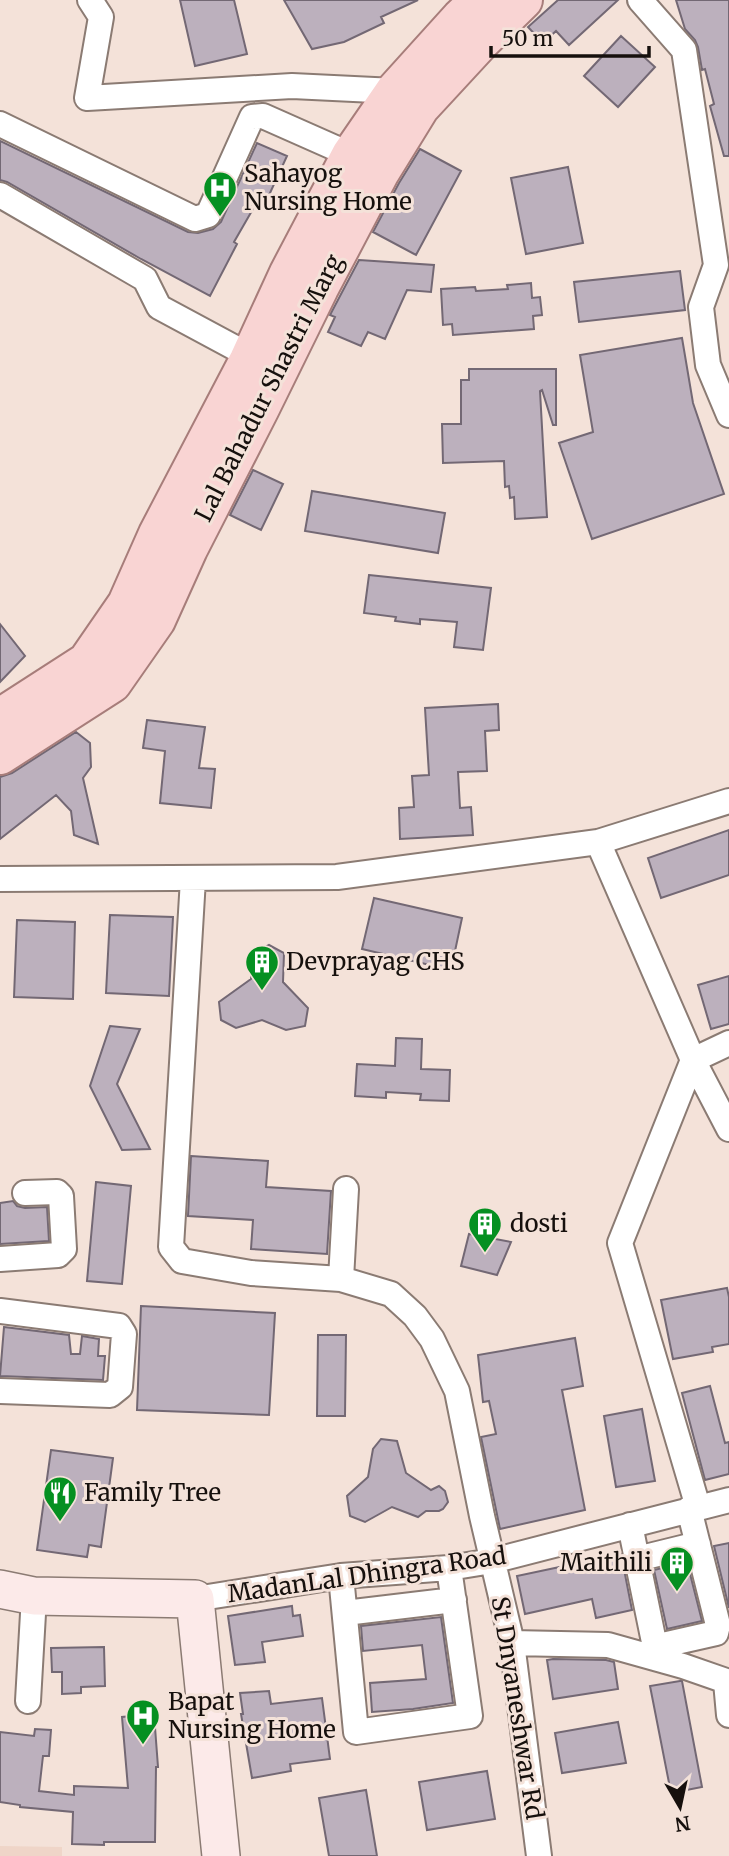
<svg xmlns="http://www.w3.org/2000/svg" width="729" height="1856" viewBox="0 0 729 1856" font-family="Merriweather,serif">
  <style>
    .built { fill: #efd5c8 }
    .building { fill: #bcb0bd; stroke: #736874; stroke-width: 2 }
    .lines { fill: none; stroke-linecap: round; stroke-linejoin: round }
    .street-casing { stroke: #8b7b73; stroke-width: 28 }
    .secondary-casing { stroke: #8b7b73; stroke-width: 40 }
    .primary-casing { stroke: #a77d7a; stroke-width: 42 }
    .street { stroke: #fff; stroke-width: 24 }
    .secondary { stroke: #fceae9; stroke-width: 37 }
    .primary { stroke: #f9d4d3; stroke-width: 38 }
    .labels { text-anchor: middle; stroke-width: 6; stroke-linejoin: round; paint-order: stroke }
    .poi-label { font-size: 24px; fill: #16100d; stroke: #f4e2d9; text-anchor: start }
    .street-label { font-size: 24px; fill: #16100d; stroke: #f4e2d9 }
  </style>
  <rect width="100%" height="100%" fill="#f4e2d9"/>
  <path class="built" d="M0,1846L62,1847V1856H0Z"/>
  <path class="building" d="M180,0H234L247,54L195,66Z
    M284,0H418L381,17L384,23L344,42L312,49Z
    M558,0H618L569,45L556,31L543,43L528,27Z
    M676,0H729V156H724L710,106L714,104L705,69L702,70L698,47L695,40L685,29Z
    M621,36L655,67L618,107L584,76Z
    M0,141L188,232L198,233L213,229L221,222L257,143L287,156L264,206L257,202L234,242L237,244L210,296L141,259L7,182L0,180Z
    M420,149L461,171L416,255L373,232L399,183Z
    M568,167L583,243L526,254L511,178Z
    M359,260L434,265L431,292L407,290L385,339L368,332L361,346L328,332L335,317L330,315Z
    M680,271L685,310L579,322L574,282Z
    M531,283L532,298L540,297L542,315L533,316L534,329L453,335L452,324L443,325L441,289L475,287L476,291L508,289L507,285Z
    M682,338L693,403L724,494L592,539L559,443L593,432L580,355Z
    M469,369H556V425H553L542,390L540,391L547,517L515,519L514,497L510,498L509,486L505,487L504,461L443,463L442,424H461V380H469Z
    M253,470L283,484L261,530L230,515Z
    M312,491L445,513L438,553L305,531Z
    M369,575L491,588L483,650L454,647L457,622L420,619V624L395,621L396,617L364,613Z
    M0,624L25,656L0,682Z
    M498,704L499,730L485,731L487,771L458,772L460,808L471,807L473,835L400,839L399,808L414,807L412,776L429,775L425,708Z
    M147,720L205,727L199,768L215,769L211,808L160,803L165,751L143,748Z
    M76,732L90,743L91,767L83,778L98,844L74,835L71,811L56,795L0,839V777L12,773Z
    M729,830V875L661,898L648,858Z
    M374,898L462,918L451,970L362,949Z
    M110,915L173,917L169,996L106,993Z
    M17,920L75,922L73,999L14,997Z
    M269,945L284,953L283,982L308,1008L305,1026L286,1030L262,1020L236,1028L221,1020L219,1002L251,979L254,953Z
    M729,976V1024L711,1029L698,985Z
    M110,1026L140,1029L117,1084L150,1149L122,1150L90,1086Z
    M396,1038L422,1039L421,1069L450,1070L449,1101L420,1100L421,1094L386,1092V1098L355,1096L357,1064L395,1066Z
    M191,1156L268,1161L266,1187L331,1191L327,1254L251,1249L253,1220L188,1216Z
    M96,1182L131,1186L122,1284L87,1281Z
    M13,1201L17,1206L25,1208L47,1207L49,1241L0,1244V1203Z
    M469,1234L511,1242L497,1275L461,1266Z
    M727,1288L729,1297V1344L712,1347L713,1352L673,1359L661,1300Z
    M141,1306L275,1313L269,1415L137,1410Z
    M4,1327L69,1335L71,1354H80L82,1336L99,1339L98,1356H105L103,1380L0,1376Z
    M318,1335H346L345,1416H317Z
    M575,1338L583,1386L562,1390L585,1510L500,1529L481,1437L496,1434L489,1401L483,1402L478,1355Z
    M710,1386L725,1443L729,1442V1474L705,1480L682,1393Z
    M642,1409L655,1481L616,1487L604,1416Z
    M381,1439L397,1441L406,1473L431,1490L439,1486L445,1491L448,1502L443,1509L439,1511H426L418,1517L392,1507L365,1522L350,1516L347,1496L368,1477L373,1449Z
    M51,1450L113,1458L101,1547L89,1545L87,1557L37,1550Z
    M729,1543V1608L714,1546Z
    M621,1554L632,1610L596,1618L592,1599L525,1614L517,1576Z
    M687,1562L702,1621L667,1629L654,1570Z
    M292,1606L293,1616L300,1615L303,1636L262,1642L265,1662L235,1665L228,1616Z
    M441,1617L453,1703L413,1709L372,1712L370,1683L426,1679L422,1645L363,1651L361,1626Z
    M104,1647L105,1686L81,1687V1693L62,1694V1672H52L51,1648Z
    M553,1659L606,1660L614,1662L618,1689L553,1699L547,1660Z
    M680,1681H682L702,1787L671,1793L650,1686Z
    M269,1691L271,1704L322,1698L330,1759L290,1764L291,1771L252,1778L241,1714H243L240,1693Z
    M154,1714L158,1767H156L155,1842H104V1845L72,1844L73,1812L20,1807V1805L0,1802V1732L34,1736L35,1729L51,1730L49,1756H43L39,1791L74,1795V1786L128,1788L122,1717Z
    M618,1722L626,1763L562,1773L555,1733Z
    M487,1771L495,1819L427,1830L419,1782Z
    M366,1790L377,1856H329L319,1798Z"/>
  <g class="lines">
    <g class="street-casing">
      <path id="street" d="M90,0L101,17L87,98L292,86L395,91
        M640,0L684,50L716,265L701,307L708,365L729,415
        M0,124L195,219L208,215L252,117L263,116L351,155
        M0,195L145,279L159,307L239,350L259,370
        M598,842L693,1060L729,1129
        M0,879L337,877L598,842L729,801
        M193,879L171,1247L182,1261L251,1273L341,1279L391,1294L415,1316L432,1339L457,1391L482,1516L512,1643L539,1856
        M0,1259L58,1255L64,1249L61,1196L57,1192L25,1193
        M341,1279L346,1189
        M0,1311L119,1326L124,1334L120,1387L110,1395L0,1391
        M698,1507L620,1243L693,1060L729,1043
        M630,1525L654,1642L663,1645L716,1633L718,1625L689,1509
        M637,1559L698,1544
        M341,1576L356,1732L470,1716L449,1568
        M195,1599L341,1576L449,1568L492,1561L729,1500
        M345,1613L454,1600
        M512,1643L608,1645L683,1666L729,1682
        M726,1682L729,1715
        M28,1701L34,1596"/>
    </g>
    <g class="secondary-casing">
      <path id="secondary" d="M0,1589L34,1596L195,1599L221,1856"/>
    </g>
    <g class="primary-casing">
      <path id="primary" d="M0,718L87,662L127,604L158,534L249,360L289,273L351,155L395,91L461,18L480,0
        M0,755L112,683L156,620L188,549L260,408L319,288L380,172L420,107L481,41L523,0"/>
    </g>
    <use href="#street" class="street"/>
    <use href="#secondary" class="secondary"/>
    <use href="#primary" class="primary"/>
  </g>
  <defs>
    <g id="hospital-pin" transform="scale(1.75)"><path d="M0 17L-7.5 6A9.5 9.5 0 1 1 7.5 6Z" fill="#059021" stroke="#f4e2d9"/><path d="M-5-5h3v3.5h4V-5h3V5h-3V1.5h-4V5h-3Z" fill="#fff"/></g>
    <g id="building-pin" transform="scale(1.75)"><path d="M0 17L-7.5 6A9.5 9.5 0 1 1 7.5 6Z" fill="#059021" stroke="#f4e2d9"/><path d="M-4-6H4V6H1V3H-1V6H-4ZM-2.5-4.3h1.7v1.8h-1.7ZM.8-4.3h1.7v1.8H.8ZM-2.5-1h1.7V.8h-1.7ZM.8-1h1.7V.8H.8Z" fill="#fff"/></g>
    <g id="restaurant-pin" transform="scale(1.75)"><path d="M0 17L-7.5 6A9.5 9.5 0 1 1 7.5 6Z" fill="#059021" stroke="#f4e2d9"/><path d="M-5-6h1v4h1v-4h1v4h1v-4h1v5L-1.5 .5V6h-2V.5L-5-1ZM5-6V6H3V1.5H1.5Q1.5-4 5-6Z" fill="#fff"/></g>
  </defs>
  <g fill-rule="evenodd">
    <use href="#hospital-pin" x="220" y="188"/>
    <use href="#building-pin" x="262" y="962"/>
    <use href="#building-pin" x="485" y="1224"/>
    <use href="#restaurant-pin" x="60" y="1493"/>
    <use href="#building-pin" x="677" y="1563"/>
    <use href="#hospital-pin" x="143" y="1716"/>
  </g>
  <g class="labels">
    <g class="poi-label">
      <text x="244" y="182">Sahayog<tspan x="244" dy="28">Nursing Home</tspan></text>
      <text x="286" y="970">Devprayag CHS</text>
      <text x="510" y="1232">dosti</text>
      <text x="84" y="1501">Family Tree</text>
      <text x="652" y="1571" text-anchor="end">Maithili</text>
      <text x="168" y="1710">Bapat<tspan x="168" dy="28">Nursing Home</tspan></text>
    </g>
    <g class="street-label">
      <text transform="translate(269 388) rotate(-63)" y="8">Lal Bahadur Shastri Marg</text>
      <text transform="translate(367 1575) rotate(-8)" y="8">MadanLal Dhingra Road</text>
      <text transform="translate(517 1708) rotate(81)" y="8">St Dnyaneshwar Rd</text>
    </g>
  </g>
  <g transform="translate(680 1807) rotate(171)" stroke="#f4e2d9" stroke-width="5" paint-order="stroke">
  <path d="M0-5L12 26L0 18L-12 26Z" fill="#16100d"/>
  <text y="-10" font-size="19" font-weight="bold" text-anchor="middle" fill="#16100d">N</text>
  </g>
  <path d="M491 46v10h158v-10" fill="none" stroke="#16100d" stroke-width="3.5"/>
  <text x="502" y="46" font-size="21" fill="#16100d" stroke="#f4e2d9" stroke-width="5" paint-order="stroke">50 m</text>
</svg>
